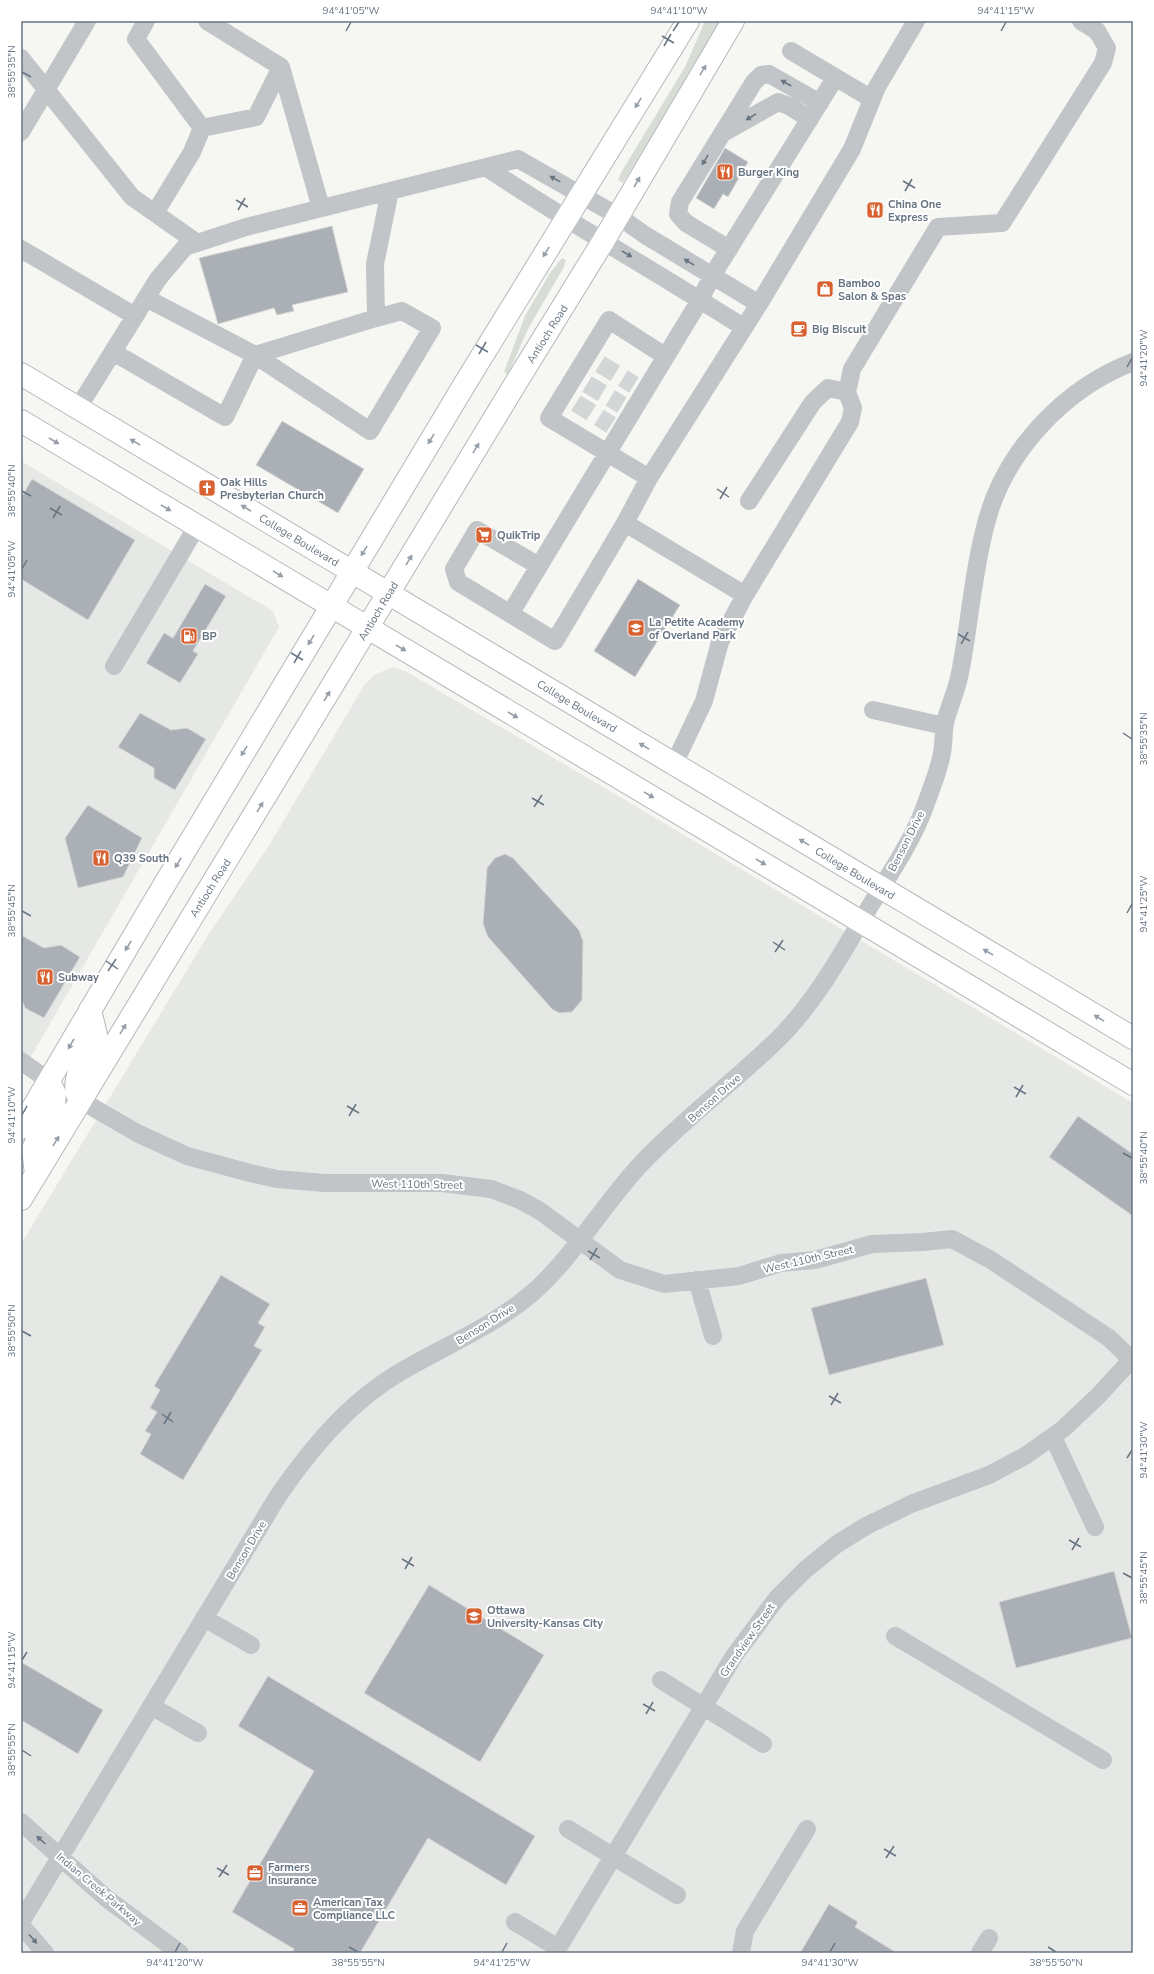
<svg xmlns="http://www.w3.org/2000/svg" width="1154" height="1974" viewBox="0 0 1154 1974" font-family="'Nunito Sans',sans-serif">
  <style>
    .built { fill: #e6e8e6 }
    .green { fill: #d7ddd4 }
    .building { fill: #aab0b6; stroke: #d7d7d5 }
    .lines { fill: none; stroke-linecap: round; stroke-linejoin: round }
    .minor-tunnel { stroke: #d2d6d7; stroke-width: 18; stroke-dasharray: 18 9; stroke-linecap: butt }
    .major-casing { stroke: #b5b8bc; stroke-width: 24 }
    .minor { stroke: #c1c5c8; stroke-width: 18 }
    .major { stroke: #fff; stroke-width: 22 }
    .oneway { fill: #959ea8 }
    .oneway2 { fill: #677482 }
    .ticks { fill: none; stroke: #677482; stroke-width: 1.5 }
    .labels { text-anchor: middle; stroke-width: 4; stroke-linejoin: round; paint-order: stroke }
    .poi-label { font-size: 11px; font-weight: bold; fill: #677482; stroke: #fff; text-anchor: start }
    .street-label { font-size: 11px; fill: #677482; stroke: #fff }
    .neatline { fill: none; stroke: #677482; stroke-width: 1.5 }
    .ticks-label { font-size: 10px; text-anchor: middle; fill: #677482 }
  </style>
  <rect width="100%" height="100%" fill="#f6f6f3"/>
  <path class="built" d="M21,461L273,611L279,627L21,1074Z
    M393,667L407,672L627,801L1133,1103V1953H21V1244L210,932L268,847L365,684L376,674Z"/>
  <path class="green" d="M705,21H723L623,183L618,180L622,171L685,67Z
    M562,258L566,260L564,267L528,329L508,374L504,372L525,316L550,273Z"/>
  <path class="building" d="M725,148L748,162L728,197L723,194L714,209L696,198Z
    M332,226L348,292L292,305L294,311L277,315L274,308L218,324L199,258Z
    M282,421L364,469L338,513L256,465Z
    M32,479L135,540L88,620L21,579V498Z
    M638,579L680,605L635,677L594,651Z
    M205,584L226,596L193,651L198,654L180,683L146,663L164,633L173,638Z
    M140,713L171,730L187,728L206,739L175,790L154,778V768L118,747Z
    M88,805L142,838L123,877L78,888L65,838Z
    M505,854L513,858L579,930L583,941L582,1000L572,1012L559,1013L552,1009L488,937L483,924L487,868L495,858Z
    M21,935L44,948L61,945L80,957L44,1018L25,1008L21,997Z
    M1078,1116L1133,1154V1216L1049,1157Z
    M221,1275L270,1304L258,1323L265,1327L254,1346L262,1350L183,1480L140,1454L151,1434L145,1431L157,1412L150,1408L160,1390L154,1386Z
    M926,1278L944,1345L829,1375L811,1308Z
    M1114,1571L1132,1638L1016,1668L999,1602Z
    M429,1585L544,1655L480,1762L364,1693Z
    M21,1662L103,1710L78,1754L21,1720Z
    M268,1676L535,1836L506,1885L428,1838L360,1953H292L294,1949L232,1912L314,1771L238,1726Z
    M829,1904L858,1922L855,1927L897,1953H800Z"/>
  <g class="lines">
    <path class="minor-tunnel" d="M600,364L634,385
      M587,384L622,405
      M576,403L611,425"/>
    <g class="major-casing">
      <path id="major" d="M21,374L1133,1038
        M21,421L1133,1084
        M80,1100C68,1084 88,1050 96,1035L90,1010
        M21,1128L148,912L466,382L688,21
        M36,1174L33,1149L54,1105L55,1094L49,1081
        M21,1199L517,381L604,240L733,21"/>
    </g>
    <path class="minor" d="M146,21L136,39L202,128L192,152L155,213
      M207,21L281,67L321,208
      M791,51L872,99
      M21,58L132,197L196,242
      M202,128L256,117L281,67
      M21,132L87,21
      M725,132L778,102L789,106L810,119
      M487,168C570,223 658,273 743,327
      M21,249L135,316
      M729,249L686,223L678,214L680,202L754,82L761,75L769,74L820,103
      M146,298L255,355L376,318
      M113,352L225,417L255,355L370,431L432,328L402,311L376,318L375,264L390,191
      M847,392L852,369L938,227L1002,223L1103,63L1107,48L1097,31L1081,21
      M78,408L158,279L185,247L246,227L518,159L618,216L645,235L759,304
      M649,478L549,418L609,320L665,356
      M539,566L477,530L454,569L458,582L555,641L625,523
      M745,595L625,523L649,478L759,304L852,149L877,87L916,21
      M510,614L700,300L712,276L835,78
      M114,666L197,526
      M873,710L944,726
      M674,764L704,701L720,642L745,595L850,422L853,408L847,392L828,388L813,402L749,501
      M21,1061L49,1081
      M80,1100L137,1133L187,1156L250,1173L277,1179L325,1183H442L491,1189L520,1200L540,1211L620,1270L664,1284L739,1276L781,1263L815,1260L872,1244L923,1242L952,1239L991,1260L1109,1338L1133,1361
      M697,1280L713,1336
      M1053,1437L1095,1527
      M204,1618L251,1645
      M895,1636L1103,1760
      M661,1680L763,1744
      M151,1706L198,1733
      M21,1822L106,1898L180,1953
      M568,1829L677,1895
      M21,1922L278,1496C312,1447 350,1401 402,1371C446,1345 490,1328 530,1295C573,1258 601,1207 640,1165C682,1120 733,1083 777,1040C816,1002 842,953 870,906C889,875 911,843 924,809C930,791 939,771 942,753C944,743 943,733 945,723C949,706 957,690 960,673C970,622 973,570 987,520C1006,450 1065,388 1133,362
      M515,1922L558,1948
      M21,1925L45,1953
      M555,1953L734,1656L777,1598L806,1569L837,1544L866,1526L911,1504L989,1475L1025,1456L1063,1429L1098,1396L1133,1358
      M741,1953L745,1931L807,1829
      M980,1953L989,1938"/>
    <use href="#major" class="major"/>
  </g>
  <defs><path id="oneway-solid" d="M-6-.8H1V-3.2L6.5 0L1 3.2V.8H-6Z"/></defs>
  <g class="oneway">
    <use href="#oneway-solid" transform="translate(703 70) rotate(-59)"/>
    <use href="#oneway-solid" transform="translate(638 103) rotate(122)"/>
    <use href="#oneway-solid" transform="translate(637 182) rotate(-60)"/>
    <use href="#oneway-solid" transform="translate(546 252) rotate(121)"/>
    <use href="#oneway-solid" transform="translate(431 439) rotate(121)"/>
    <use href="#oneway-solid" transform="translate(54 441) rotate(31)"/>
    <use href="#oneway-solid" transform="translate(135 442) rotate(-149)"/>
    <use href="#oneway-solid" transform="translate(476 448) rotate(-59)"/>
    <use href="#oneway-solid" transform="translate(166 508) rotate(31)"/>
    <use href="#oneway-solid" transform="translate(246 508) rotate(-149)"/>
    <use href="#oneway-solid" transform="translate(364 551) rotate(121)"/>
    <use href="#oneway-solid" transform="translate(409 560) rotate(-59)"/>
    <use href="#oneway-solid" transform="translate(278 574) rotate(31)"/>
    <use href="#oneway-solid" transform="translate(311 640) rotate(121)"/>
    <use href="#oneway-solid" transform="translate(401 648) rotate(31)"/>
    <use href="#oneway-solid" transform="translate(327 696) rotate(-59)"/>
    <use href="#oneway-solid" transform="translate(513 715) rotate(31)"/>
    <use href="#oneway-solid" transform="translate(644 746) rotate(-149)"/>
    <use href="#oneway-solid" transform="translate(244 751) rotate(121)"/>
    <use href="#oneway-solid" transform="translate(649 795) rotate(31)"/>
    <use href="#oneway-solid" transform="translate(260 807) rotate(-59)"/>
    <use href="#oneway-solid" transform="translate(804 842) rotate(-149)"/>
    <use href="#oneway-solid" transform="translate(761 862) rotate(31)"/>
    <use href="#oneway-solid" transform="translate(178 863) rotate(121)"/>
    <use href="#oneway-solid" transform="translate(128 946) rotate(121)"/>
    <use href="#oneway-solid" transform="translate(988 952) rotate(-149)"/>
    <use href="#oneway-solid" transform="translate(1099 1018) rotate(-149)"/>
    <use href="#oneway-solid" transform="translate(123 1029) rotate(-59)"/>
    <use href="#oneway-solid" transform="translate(71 1044) rotate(120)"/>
    <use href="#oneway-solid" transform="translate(56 1141) rotate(-59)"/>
  </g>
  <g class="oneway2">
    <use href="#oneway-solid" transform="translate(786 83) rotate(-150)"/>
    <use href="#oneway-solid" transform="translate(751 117) rotate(149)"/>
    <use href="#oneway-solid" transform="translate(705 160) rotate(122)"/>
    <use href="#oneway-solid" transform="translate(555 179) rotate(-151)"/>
    <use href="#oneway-solid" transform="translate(627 254) rotate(31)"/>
    <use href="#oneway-solid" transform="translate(689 262) rotate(-149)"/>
    <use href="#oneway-solid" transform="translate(41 1840) rotate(-138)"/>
    <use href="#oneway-solid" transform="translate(33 1939) rotate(49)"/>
  </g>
  <path class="ticks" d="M346,31L351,22M673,31L679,22M1001,31L1006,22M662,36L674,43M664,46L671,34M22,72L31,77M903,181L915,188M905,191L912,179M236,200L248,207M238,210L245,198M476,345L488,352M479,354L486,342M1127,367L1132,358M717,489L729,497M22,491L31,496M720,499L727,487M50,508L62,515M53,518L60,506M22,569L27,560M958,634L970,641M961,644L968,632M291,653L303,660M294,663L301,651M1123,733L1132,739M532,798L544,805M534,807L542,795M22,911L31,916M1127,913L1132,904M773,942L785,950M775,952L783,940M106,961L118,969M108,971L116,959M1014,1087L1026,1094M1016,1097L1023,1085M347,1106L359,1113M22,1115L27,1106M349,1116L356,1104M1123,1153L1132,1158M588,1251L600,1258M590,1260L597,1248M22,1331L31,1336M829,1396L841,1403M831,1405L838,1393M162,1414L173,1422M164,1424L171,1412M1127,1458L1132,1450M1069,1540L1081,1547M1072,1550L1079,1538M402,1559L414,1566M405,1569L412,1557M1123,1573L1132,1578M22,1660L27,1652M643,1704L655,1711M646,1714L653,1702M22,1750L31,1756M884,1849L896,1856M886,1858L894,1846M217,1868L229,1875M219,1877L227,1865M349,1947L358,1952M1048,1947L1056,1952M175,1952L180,1943M502,1952L507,1943M830,1952L835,1943"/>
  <defs>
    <g id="restaurant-square" transform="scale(0.9)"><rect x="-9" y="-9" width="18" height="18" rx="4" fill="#d86131" stroke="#fff"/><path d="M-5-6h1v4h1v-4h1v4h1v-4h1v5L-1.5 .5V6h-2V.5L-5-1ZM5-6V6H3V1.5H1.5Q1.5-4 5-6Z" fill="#fff"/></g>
    <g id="shop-square" transform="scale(0.9)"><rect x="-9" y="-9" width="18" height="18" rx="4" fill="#d86131" stroke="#fff"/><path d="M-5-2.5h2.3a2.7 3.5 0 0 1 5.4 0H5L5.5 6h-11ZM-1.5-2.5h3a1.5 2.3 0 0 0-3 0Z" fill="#fff"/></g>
    <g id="cafe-square" transform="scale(0.9)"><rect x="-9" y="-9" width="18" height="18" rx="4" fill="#d86131" stroke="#fff"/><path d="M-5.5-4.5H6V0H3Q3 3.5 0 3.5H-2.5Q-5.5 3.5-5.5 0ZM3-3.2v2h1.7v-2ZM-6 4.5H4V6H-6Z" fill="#fff"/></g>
    <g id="church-square" transform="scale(0.9)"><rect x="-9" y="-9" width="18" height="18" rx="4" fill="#d86131" stroke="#fff"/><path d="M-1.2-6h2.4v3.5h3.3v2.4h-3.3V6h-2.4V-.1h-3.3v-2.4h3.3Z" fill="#fff"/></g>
    <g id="supermarket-square" transform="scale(0.9)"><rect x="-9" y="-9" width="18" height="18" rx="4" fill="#d86131" stroke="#fff"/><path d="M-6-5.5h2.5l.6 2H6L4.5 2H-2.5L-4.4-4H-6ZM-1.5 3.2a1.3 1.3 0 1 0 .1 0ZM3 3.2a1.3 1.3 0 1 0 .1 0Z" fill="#fff"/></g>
    <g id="school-square" transform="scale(0.9)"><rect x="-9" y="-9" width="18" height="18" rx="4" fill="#d86131" stroke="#fff"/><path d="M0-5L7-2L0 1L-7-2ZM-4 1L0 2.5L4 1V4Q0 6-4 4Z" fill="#fff"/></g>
    <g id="fuel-square" transform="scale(0.9)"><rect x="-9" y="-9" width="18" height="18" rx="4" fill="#d86131" stroke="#fff"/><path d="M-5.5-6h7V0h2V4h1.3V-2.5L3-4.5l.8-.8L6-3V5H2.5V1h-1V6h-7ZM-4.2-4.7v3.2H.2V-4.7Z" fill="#fff"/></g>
    <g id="office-square" transform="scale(0.9)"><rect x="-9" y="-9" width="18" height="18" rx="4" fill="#d86131" stroke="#fff"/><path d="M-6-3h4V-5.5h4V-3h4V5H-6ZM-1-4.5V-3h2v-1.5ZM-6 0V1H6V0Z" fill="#fff"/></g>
  </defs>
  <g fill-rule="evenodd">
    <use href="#restaurant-square" x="725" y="172"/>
    <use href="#restaurant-square" x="875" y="210"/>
    <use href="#shop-square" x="825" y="289"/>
    <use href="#cafe-square" x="799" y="329"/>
    <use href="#church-square" x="207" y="488"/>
    <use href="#supermarket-square" x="484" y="535"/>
    <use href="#school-square" x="636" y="628"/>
    <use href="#fuel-square" x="189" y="636"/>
    <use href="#restaurant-square" x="101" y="858"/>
    <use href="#restaurant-square" x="45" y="977"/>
    <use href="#school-square" x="474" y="1616"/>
    <use href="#office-square" x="255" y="1873"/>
    <use href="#office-square" x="300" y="1908"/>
  </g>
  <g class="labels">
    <g class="poi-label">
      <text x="738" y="176">Burger King</text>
      <text x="888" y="208">China One<tspan x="888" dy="13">Express</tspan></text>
      <text x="838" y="287">Bamboo<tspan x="838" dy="13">Salon &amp; Spas</tspan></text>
      <text x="812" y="333">Big Biscuit</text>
      <text x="220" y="486">Oak Hills<tspan x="220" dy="13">Presbyterian Church</tspan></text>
      <text x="497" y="539">QuikTrip</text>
      <text x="649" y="626">La Petite Academy<tspan x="649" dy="13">of Overland Park</tspan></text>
      <text x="202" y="640">BP</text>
      <text x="114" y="862">Q39 South</text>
      <text x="58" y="981">Subway</text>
      <text x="487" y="1614">Ottawa<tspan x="487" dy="13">University-Kansas City</tspan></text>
      <text x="268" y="1871">Farmers<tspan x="268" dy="13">Insurance</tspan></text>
      <text x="313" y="1906">American Tax<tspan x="313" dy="13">Compliance LLC</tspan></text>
    </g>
    <g class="street-label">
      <text transform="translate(547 334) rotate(-58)" y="4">Antioch Road</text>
      <text transform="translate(299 540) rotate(31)" y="4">College Boulevard</text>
      <text transform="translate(378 611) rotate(-59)" y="4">Antioch Road</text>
      <text transform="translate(577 706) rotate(31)" y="4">College Boulevard</text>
      <text transform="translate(906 841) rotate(-63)" y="4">Benson Drive</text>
      <text transform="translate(855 873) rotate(31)" y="4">College Boulevard</text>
      <text transform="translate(210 888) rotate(-58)" y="4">Antioch Road</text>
      <text transform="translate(714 1098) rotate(-42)" y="4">Benson Drive</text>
      <text transform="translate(417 1184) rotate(1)" y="4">West 110th Street</text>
      <text transform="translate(808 1259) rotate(-13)" y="4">West 110th Street</text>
      <text transform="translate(485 1324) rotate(-32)" y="4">Benson Drive</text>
      <text transform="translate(246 1550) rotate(-59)" y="4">Benson Drive</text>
      <text transform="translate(747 1640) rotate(-55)" y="4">Grandview Street</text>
      <text transform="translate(99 1889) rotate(40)" y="4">Indian Creek Parkway</text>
    </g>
  </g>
  <rect width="1154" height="1974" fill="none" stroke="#ffffff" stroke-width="44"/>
  <rect x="22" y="22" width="1110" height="1930" class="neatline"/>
  <g class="ticks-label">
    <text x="351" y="14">94°41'05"W</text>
    <text x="679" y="14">94°41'10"W</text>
    <text x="1006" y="14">94°41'15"W</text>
    <text transform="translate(11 72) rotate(-90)" y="4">38°55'35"N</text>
    <text transform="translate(1143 358) rotate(-90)" y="4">94°41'20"W</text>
    <text transform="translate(11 491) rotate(-90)" y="4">38°55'40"N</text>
    <text transform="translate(11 569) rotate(-90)" y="4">94°41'05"W</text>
    <text transform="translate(1143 739) rotate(-90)" y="4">38°55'35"N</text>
    <text transform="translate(1143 904) rotate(-90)" y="4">94°41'25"W</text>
    <text transform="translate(11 911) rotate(-90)" y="4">38°55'45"N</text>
    <text transform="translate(11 1115) rotate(-90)" y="4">94°41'10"W</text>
    <text transform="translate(1143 1158) rotate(-90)" y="4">38°55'40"N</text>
    <text transform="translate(11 1331) rotate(-90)" y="4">38°55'50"N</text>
    <text transform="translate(1143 1450) rotate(-90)" y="4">94°41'30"W</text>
    <text transform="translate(1143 1578) rotate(-90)" y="4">38°55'45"N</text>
    <text transform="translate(11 1660) rotate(-90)" y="4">94°41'15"W</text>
    <text transform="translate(11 1750) rotate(-90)" y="4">38°55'55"N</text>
    <text x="175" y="1966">94°41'20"W</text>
    <text x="358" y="1966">38°55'55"N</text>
    <text x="502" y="1966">94°41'25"W</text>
    <text x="830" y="1966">94°41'30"W</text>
    <text x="1056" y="1966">38°55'50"N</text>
  </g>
</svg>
